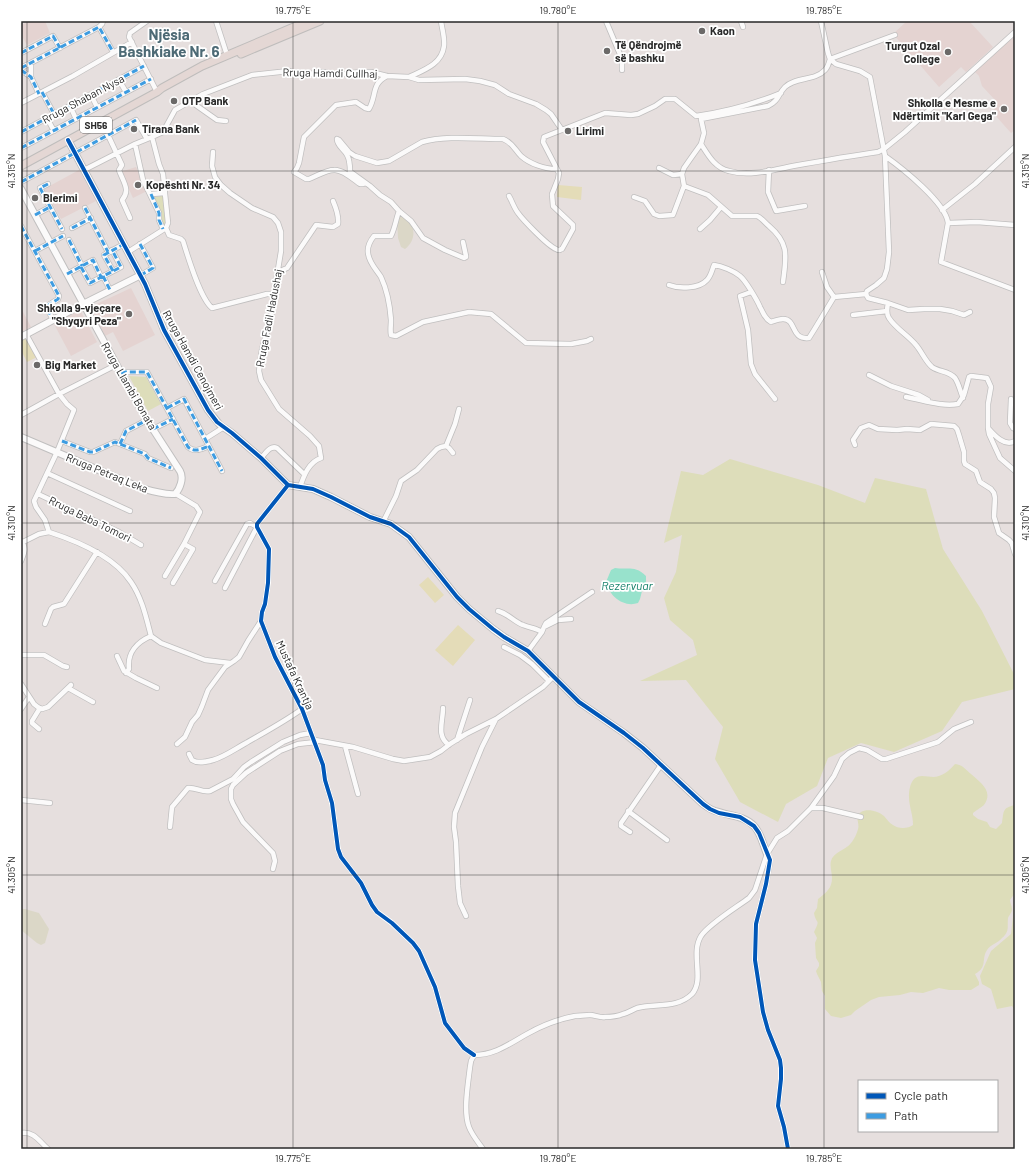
<svg xmlns="http://www.w3.org/2000/svg" width="1036" height="1170" viewBox="0 0 1036 1170" font-family="Barlow,sans-serif">
  <style>
    .education { fill: #e4d3d1 }
    .green { fill: #ddddba }
    .cemetery { fill: #dbd7c7 }
    .pitch { fill: #e4dcb8 }
    .water { fill: #98e2cc }
    .lines { fill: none; stroke-linecap: round; stroke-linejoin: round }
    .minor-casing { stroke: #c0bfbf; stroke-width: 6 }
    .tertiary-casing { stroke: #c0bfbf; stroke-width: 8 }
    .primary-casing { stroke: #bfbdbc; stroke-width: 9 }
    .minor { stroke: #fbfafa; stroke-width: 4.5 }
    .tertiary { stroke: #fbfafa; stroke-width: 6 }
    .primary { stroke: #e4d7d4; stroke-width: 7 }
    .quiet { stroke: #3d9ce1; stroke-width: 3; stroke-dasharray: 6 3; stroke-linecap: butt }
    .cycleway-casing { stroke: #fff; stroke-width: 6 }
    .cycleway { stroke: #0057b8; stroke-width: 4 }
    .ticks { fill: none; stroke: #292929; stroke-width: 1; stroke-opacity: 0.45 }
    .poi-dot { fill: #6b6968; stroke: #fff; stroke-width: 1.5 }
    .labels { text-anchor: middle; stroke-width: 3.5; stroke-linejoin: round; paint-order: stroke }
    .shield { fill: #fff; stroke: #696969; stroke-width: 1 }
    .shield-label { font-size: 10px; font-weight: bold; fill: #292929 }
    .poi-label { font-size: 11px; font-weight: bold; fill: #292929; stroke: #fff; text-anchor: start }
    .street-label { font-size: 11px; fill: #292929; stroke: #fff }
    .water-label { font-size: 12px; font-style: italic; fill: #17816b; stroke: #fff }
    .district-label { font-size: 15px; font-weight: bold; fill: #4d6a75; stroke: #fff }
    .neatline { fill: none; stroke: #292929; stroke-width: 1.5 }
    .ticks-label { font-size: 10px; text-anchor: middle; fill: #292929 }
  </style>
  <rect width="100%" height="100%" fill="#e6dfde"/>
  <path class="education" d="M30,21H45L50,33L27,45L23,38L21,25Z
    M907,21H969L993,47L966,72L961,67L939,87L893,34Z
    M1015,34V130L1011,133L995,115L997,113L990,105L995,100L982,86L979,76L975,72Z
    M136,167L147,191L133,198L122,174L123,171Z
    M79,170L96,201L61,219L44,189Z
    M131,288L155,335L123,351L113,332L105,336L90,307Z
    M21,308L31,327L21,332Z
    M80,310L97,342L71,356L54,324Z"/>
  <path class="green" d="M162,196H163L166,223L164,225C161,222 156,203 154,197Z
    M129,376L146,377L161,404L148,411Z
    M730,459L818,485L865,503L875,478L926,489L943,549L982,611L1015,676V689L962,702L942,731L894,752L861,743L828,758L817,786L786,804L778,822L740,802L715,759L723,727L686,680L640,681L697,655L693,640L670,620L664,598L676,572L682,535L664,543L681,471L703,475Z
    M955,764C963,765 965,769 971,774C980,782 994,791 984,805C981,808 976,810 973,813V815L978,819L987,822L990,827L996,829L1002,823C1004,811 1002,808 1015,805V879L1014,881L1015,893L1010,900C1010,903 1012,906 1012,909C1012,913 1009,915 1008,918C1007,927 1010,931 1002,938C998,943 991,944 987,950C981,959 988,967 975,974L979,982V985L971,990H949L939,988L923,993L911,992L900,995L879,997L871,1000L855,1011L851,1015L841,1018L831,1016L825,1009V996L822,991L821,982L817,974L816,971L819,966V963L816,958L815,943L817,938L814,932C821,918 816,925 814,913L817,908L818,899C830,890 834,885 831,870C831,868 830,864 831,861C833,852 846,850 851,843C854,840 857,833 858,829C860,823 854,817 861,812C867,808 879,811 884,816C887,819 889,823 893,825C898,829 908,829 913,825C913,815 909,806 909,797C909,788 911,776 922,776C926,776 930,777 934,777C943,776 949,771 955,764Z
    M1015,900V1010L1012,1006L997,1009L991,989L982,984L980,976L991,951L1011,934Z"/>
  <path class="cemetery" d="M400,214C403,216 408,219 410,222C416,231 414,242 405,249L401,247L398,238L397,220Z
    M21,909H25L39,913L49,929L45,943L41,945L37,943L21,930Z"/>
  <path class="pitch" d="M558,185L582,187L581,200L557,197Z
    M26,337L37,357L27,362L21,350V340Z
    M428,577L444,595L435,603L419,585Z
    M458,625L475,640L453,666L435,650Z"/>
  <path class="water" d="M615,568C628,570 635,565 646,576V586L643,587L640,599L638,603C624,608 609,596 606,582L611,570Z"/>
  <g class="lines">
    <g class="minor-casing">
      <path id="minor" d="M147,21L130,33L129,37L157,92
        M216,21L227,55
        M606,21L622,59V70
        M741,21L743,27
        M821,21L828,53L830,59L836,64L860,71L870,77L885,156L889,252L887,269L884,278L876,285L867,291L866,294
        M99,27L113,52
        M21,53L53,36L60,48
        M21,68L99,27L102,24L103,21
        M21,70L31,77L39,94
        M31,77V63
        M409,77C424,70 442,64 444,46C445,38 442,29 441,21
        M119,80L126,92
        M42,92L54,114
        M91,95L97,107
        M190,101L217,120L226,121
        M21,103L73,76L132,42
        M70,106L76,119
        M47,118L54,131
        M21,132L144,66
        M108,135L122,165L119,170C123,182 131,190 122,200L130,218
        M337,139L339,140L349,152L355,156L377,163L389,161L422,142C446,135 478,139 503,139C512,142 515,150 521,156C530,164 545,169 556,169
        M337,139C337,146 344,149 347,155C350,160 350,166 350,172L352,173L370,186L380,195L391,202L399,211L411,221L423,238L445,250L464,258L466,257V256L463,242
        M135,144L143,180L159,213V220L163,229
        M701,144C708,155 715,168 729,171C749,177 773,170 793,166C821,161 850,156 878,152L884,149L905,132L1015,32
        M21,148L151,79
        M213,152L212,166L215,177L221,185L230,193L252,208L273,217L278,223L281,232V251L274,294L271,318L262,349L259,371L261,380L266,388L279,409L310,436L319,446L321,458C309,462 304,475 300,487
        M885,156C902,168 946,203 948,223L941,262L1015,290
        M659,168L673,175L682,174
        M84,170L135,144L152,137L163,132L175,110L203,94L252,75L289,71L303,75L323,72L337,75L360,72H371L387,76L409,77L419,80L465,79L480,81L495,85L509,94L536,104L546,110L551,114L562,130
        M769,170L768,192L776,211L805,206
        M21,182L136,120L147,139
        M365,183L363,184H360C353,179 342,169 334,170C326,170 317,176 309,179H306L294,172L297,168L299,163L304,137L336,105L356,102L365,108L369,109C377,95 371,84 387,76
        M48,184L40,188L62,229
        M684,186L708,195L732,216H757C762,218 765,223 769,226C790,244 786,257 783,282
        M151,194L165,193
        M509,196C512,201 514,208 518,213C523,220 548,246 556,249C559,251 559,250 562,249L573,229V225L553,206L552,194L558,179L559,173L543,142L544,137L605,113L631,115L638,114L655,106L665,99H675L696,116C725,112 754,104 781,93
        M634,197L645,201L654,214L659,216L673,215L684,186L682,174L684,168L691,158L701,144L704,133L701,119L768,106C779,101 778,94 785,87C795,77 815,81 825,70C828,67 829,63 830,59L895,35
        M85,208L108,252
        M942,210L975,184L1015,147
        M399,211C396,219 395,228 391,236H374C370,241 367,246 368,253C369,263 376,269 381,277C387,290 390,306 391,320C391,325 390,330 391,335L396,336L423,322L469,312L491,314L526,343L571,344L587,341L591,339
        M35,215L50,207
        M948,223L977,222L1015,225
        M21,226L59,296L58,299L47,306V308L53,320
        M72,228L91,218
        M166,228L169,235L181,239L183,241C188,257 200,298 212,308L267,294H274
        M700,229L710,220L721,207
        M69,240L82,266
        M140,244L153,268L141,275
        M35,251L63,236
        M128,252L166,228L168,223L163,174L159,164L152,137
        M81,267L90,283L121,267L112,250
        M113,271L104,255L124,244
        M278,272L287,268L316,225L333,227L338,224C339,216 336,208 333,201
        M822,272L827,287L834,297
        M67,274L93,260L101,277
        M103,276L110,290
        M669,285C679,289 699,289 707,280C711,276 712,270 714,265C722,266 734,271 740,276C746,281 757,300 760,307C764,314 764,318 771,322C774,321 779,319 783,319C797,319 790,340 809,338L814,330L834,297
        M751,292L740,296L748,330L751,364L755,374L775,399
        M866,294L868,298L888,303L908,310L924,309H940L952,311L964,315L970,312
        M834,297L866,294
        M888,303C887,308 886,314 889,318C896,329 908,335 916,345C922,352 925,361 932,367C939,372 949,371 955,378C959,384 960,391 963,398
        M853,315L887,311
        M26,334L59,394L67,404L74,410L57,452L34,501L36,507L45,520L49,532
        M121,373L124,372H147L188,447C195,453 201,449 209,446
        M869,375L891,386L919,395L928,400
        M906,397C923,400 942,407 958,404L964,395L969,377L971,376L987,378L991,387L988,404V428C995,436 1005,447 1015,441
        M1011,399L1010,423L1013,428L1015,429
        M167,408L184,399L222,471
        M21,415L59,394L116,365
        M988,428L989,434L1000,458L1015,471
        M153,429L173,419
        M205,439L224,427
        M62,441L90,452H93L115,442L145,454L148,458L171,468
        M120,444L126,431L147,420
        M855,445L853,440L861,428L869,425L878,429L897,430L907,429L920,430L931,424L954,426L957,429L959,435L964,452V461L965,464L976,471L980,482L991,489L994,493L995,498L994,517L999,533L1009,540L1015,547
        M446,446L449,448L453,453
        M261,458C266,453 270,445 277,448L304,474
        M47,473L130,511
        M288,485L257,524V527L269,549L268,583L265,604L262,612L261,621L275,657L302,709L323,765L325,780L332,803L338,849L341,857L361,883L372,905L377,912L392,923L413,943L419,951L435,987L445,1023L464,1048L474,1055
        M38,494L119,532L141,545
        M383,522L396,496L401,481L417,470L437,449L441,447L446,446L455,424L459,409
        M49,532C77,541 114,556 131,582C142,598 146,617 151,636
        M21,541C27,547 24,554 21,561
        M23,542L39,534L49,532
        M1012,544L1015,554
        M165,576L184,544L200,512L196,506L176,494
        M215,581L247,524L250,523L257,527L225,588
        M173,583L193,549L184,544
        M498,611C509,614 514,622 523,625C530,628 536,628 542,632
        M45,624L51,609L53,607L64,604L97,552
        M544,627L546,623L592,592
        M151,636L161,643L205,660L230,663
        M504,647L520,655L532,664L549,681
        M528,651L542,632L544,627L558,620L571,619
        M21,655H44L63,666L67,667
        M117,656L124,671L136,678L157,688
        M126,673L129,669C127,653 137,642 151,636
        M21,684L34,704L39,708L42,709L48,707L71,685
        M68,688L93,702
        M443,708C443,722 436,736 449,745
        M21,709L29,697
        M39,729L32,723V721L40,708
        M315,740L353,747L393,759L404,761L430,757L441,751L450,744L466,734L496,719L543,687L553,677
        M457,740L470,700
        M177,744L185,737L192,722L198,715L202,706L208,690L225,667L234,661L239,657L248,641L261,621
        M345,746L358,794
        M189,754L192,760C198,764 206,762 213,760C224,757 235,749 246,743C265,732 284,722 302,709
        M21,800L50,803
        M811,808H823L861,817
        M628,811L667,840
        M170,827L172,807L188,788C196,787 202,793 210,791L233,779L244,767L251,762L283,742L300,735L311,733
        M630,832L621,826V823L661,765
        M767,854L770,860L769,868L766,884L756,924L755,960L763,1012L768,1030L780,1060L781,1068V1079L778,1106L784,1127L788,1149
        M273,869L275,861L273,853L243,822L233,804L231,799V789L233,785L246,773L280,751L298,744L316,742
        M466,916L460,903L458,886L456,842L454,827L455,813L482,747L496,719
        M474,1055C495,1055 509,1044 527,1034C541,1026 559,1019 575,1016C580,1016 585,1015 590,1015C595,1015 600,1018 605,1017C611,1017 618,1016 623,1014C628,1013 632,1010 637,1008C655,1003 677,1009 692,994C705,979 690,954 701,936C709,924 737,907 749,898L755,890L767,854L777,838L788,831L811,808L834,776L842,759L849,753L859,748L867,750L882,759H886L938,742L954,729L971,722
        M474,1055L471,1061L470,1067C468,1084 463,1112 469,1127C472,1135 478,1142 483,1149
        M21,1133C34,1131 39,1141 48,1149"/>
    </g>
    <g class="tertiary-casing">
      <path id="tertiary" d="M68,140L145,284L164,330L208,410L220,425L232,433L261,458L288,485L313,489L331,497L370,517L391,524L409,537L457,597L469,609L493,629L504,637L528,651L579,702L624,733L643,748L703,804C708,808 713,811 719,812C731,816 745,816 754,826C761,833 763,845 767,854
        M21,189L121,373L147,420L180,471C184,478 180,489 175,494C164,495 151,491 141,488L21,437
        M21,337L83,304L141,275"/>
    </g>
    <g class="primary-casing">
      <path id="primary" d="M241,54L320,21
        M21,166L157,92L162,88L202,66L308,21"/>
    </g>
    <use href="#minor" class="minor"/>
    <use href="#tertiary" class="tertiary"/>
    <use href="#primary" class="primary"/>
    <path class="quiet" d="M21,53L53,36L60,48
      M21,68L99,27L113,52
      M21,70L31,77L39,94
      M42,92L54,114
      M21,132L144,66
      M21,148L151,79
      M21,182L136,120
      M48,184L40,188L62,229
      M151,194L159,213V220L163,229
      M85,208L108,252
      M35,215L50,207
      M21,226L59,296L58,299L47,306V308L53,320
      M72,228L91,218
      M69,240L82,266
      M140,244L153,268L141,275
      M35,251L63,236
      M81,267L90,283L121,267L112,250
      M113,271L104,255L124,244
      M67,274L93,260L101,277
      M103,276L110,290
      M121,373L124,372H147L188,447C195,453 201,449 209,446
      M167,408L184,399L222,471
      M153,429L173,419
      M62,441L90,452H93L115,442L145,454L148,458L171,468
      M120,444L126,431L147,420"/>
    <g class="cycleway-casing">
      <path id="cycleway" d="M68,140L145,284L164,330L208,410L217,422L232,433L261,458L288,485L313,489L331,497L370,517L391,524L409,537L457,597L469,609L493,629L504,637L528,651L579,702L624,733L643,748L703,804L710,809L719,813L740,817L754,826L759,833L770,860L766,884L756,924L755,960L763,1012L768,1030L780,1060L781,1068V1079L778,1106L784,1127L788,1149
        M288,485L257,524V527L269,549L268,583L265,604L262,612L261,621L275,657L302,709L323,765L325,780L332,803L338,849L341,857L361,883L372,905L377,912L392,923L413,943L419,951L435,987L445,1023L464,1048L474,1055"/>
    </g>
    <use href="#cycleway" class="cycleway"/>
  </g>
  <path class="ticks" d="M27,21V1149M293,21V1149M558,21V1149M824,21V1149M21,171H1015M21,523H1015M21,875H1015"/>
  <g class="poi-dot">
    <circle cx="702" cy="31" r="4"/>
    <circle cx="607" cy="51" r="4"/>
    <circle cx="948" cy="52" r="4"/>
    <circle cx="174" cy="101" r="4"/>
    <circle cx="1004" cy="109" r="4"/>
    <circle cx="134" cy="129" r="4"/>
    <circle cx="568" cy="131" r="4"/>
    <circle cx="138" cy="185" r="4"/>
    <circle cx="35" cy="198" r="4"/>
    <circle cx="129" cy="314" r="4"/>
    <circle cx="37" cy="365" r="4"/>
  </g>
  <g class="labels">
    <rect class="shield" x="80" y="117" width="32" height="16" rx="3"/>
    <g class="shield-label">
      <text x="96" y="129">SH56</text>
    </g>
    <g class="poi-label">
      <text x="710" y="35">Kaon</text>
      <text x="615" y="49">Të Qëndrojmë<tspan x="615" dy="13">së bashku</tspan></text>
      <text x="940" y="50" text-anchor="end">Turgut Ozal<tspan x="940" dy="13">College</tspan></text>
      <text x="182" y="105">OTP Bank</text>
      <text x="996" y="107" text-anchor="end">Shkolla e Mesme e<tspan x="996" dy="13">Ndërtimit "Karl Gega"</tspan></text>
      <text x="142" y="133">Tirana Bank</text>
      <text x="576" y="135">Lirimi</text>
      <text x="146" y="189">Kopështi Nr. 34</text>
      <text x="43" y="202">Blerimi</text>
      <text x="121" y="312" text-anchor="end">Shkolla 9-vjeçare<tspan x="121" dy="13">"Shyqyri Peza"</tspan></text>
      <text x="45" y="369">Big Market</text>
    </g>
    <g class="street-label">
      <text transform="translate(330 73) rotate(1)" y="4">Rruga Hamdi Cullhaj</text>
      <text transform="translate(83 99) rotate(-28)" y="4">Rruga Shaban Nysa</text>
      <text transform="translate(269 318) rotate(-79)" y="4">Rruga Fadil Hadushaj</text>
      <text transform="translate(193 360) rotate(61)" y="4">Rruga Hamdi Cenojmeri</text>
      <text transform="translate(129 386) rotate(60)" y="4">Rruga Llambi Bonata</text>
      <text transform="translate(107 473) rotate(22)" y="4">Rruga Petraq Leka</text>
      <text transform="translate(90 519) rotate(26)" y="4">Rruga Baba Tomori</text>
      <text transform="translate(295 675) rotate(65)" y="4">Mustafa Krantja</text>
    </g>
    <g class="water-label">
      <text x="627" y="590">Rezervuar</text>
    </g>
    <g class="district-label">
      <text x="169" y="40">Njësia<tspan x="169" dy="17">Bashkiake Nr. 6</tspan></text>
    </g>
  </g>
  <rect width="1036" height="1170" fill="none" stroke="#ffffff" stroke-width="44"/>
  <rect x="858" y="1080" width="140" height="52" fill="#ffffff" stroke="#a9a9a9"/>
  <rect x="866" y="1093" width="20" height="6" fill="#0057b8" stroke="#a9a9a9"/>
  <text x="894" y="1100" font-size="12" fill="#292929">Cycle path</text>
  <rect x="866" y="1113" width="20" height="6" fill="#3d9ce1" stroke="#a9a9a9"/>
  <text x="894" y="1120" font-size="12" fill="#292929">Path</text>
  <rect x="22" y="22" width="992" height="1126" class="neatline"/>
  <g class="ticks-label">
    <text x="293" y="14">19.775°E</text>
    <text x="558" y="14">19.780°E</text>
    <text x="824" y="14">19.785°E</text>
    <text transform="translate(11 171) rotate(-90)" y="4">41.315°N</text>
    <text transform="translate(1025 171) rotate(-90)" y="4">41.315°N</text>
    <text transform="translate(11 523) rotate(-90)" y="4">41.310°N</text>
    <text transform="translate(1025 523) rotate(-90)" y="4">41.310°N</text>
    <text transform="translate(11 875) rotate(-90)" y="4">41.305°N</text>
    <text transform="translate(1025 875) rotate(-90)" y="4">41.305°N</text>
    <text x="293" y="1162">19.775°E</text>
    <text x="558" y="1162">19.780°E</text>
    <text x="824" y="1162">19.785°E</text>
  </g>
</svg>
